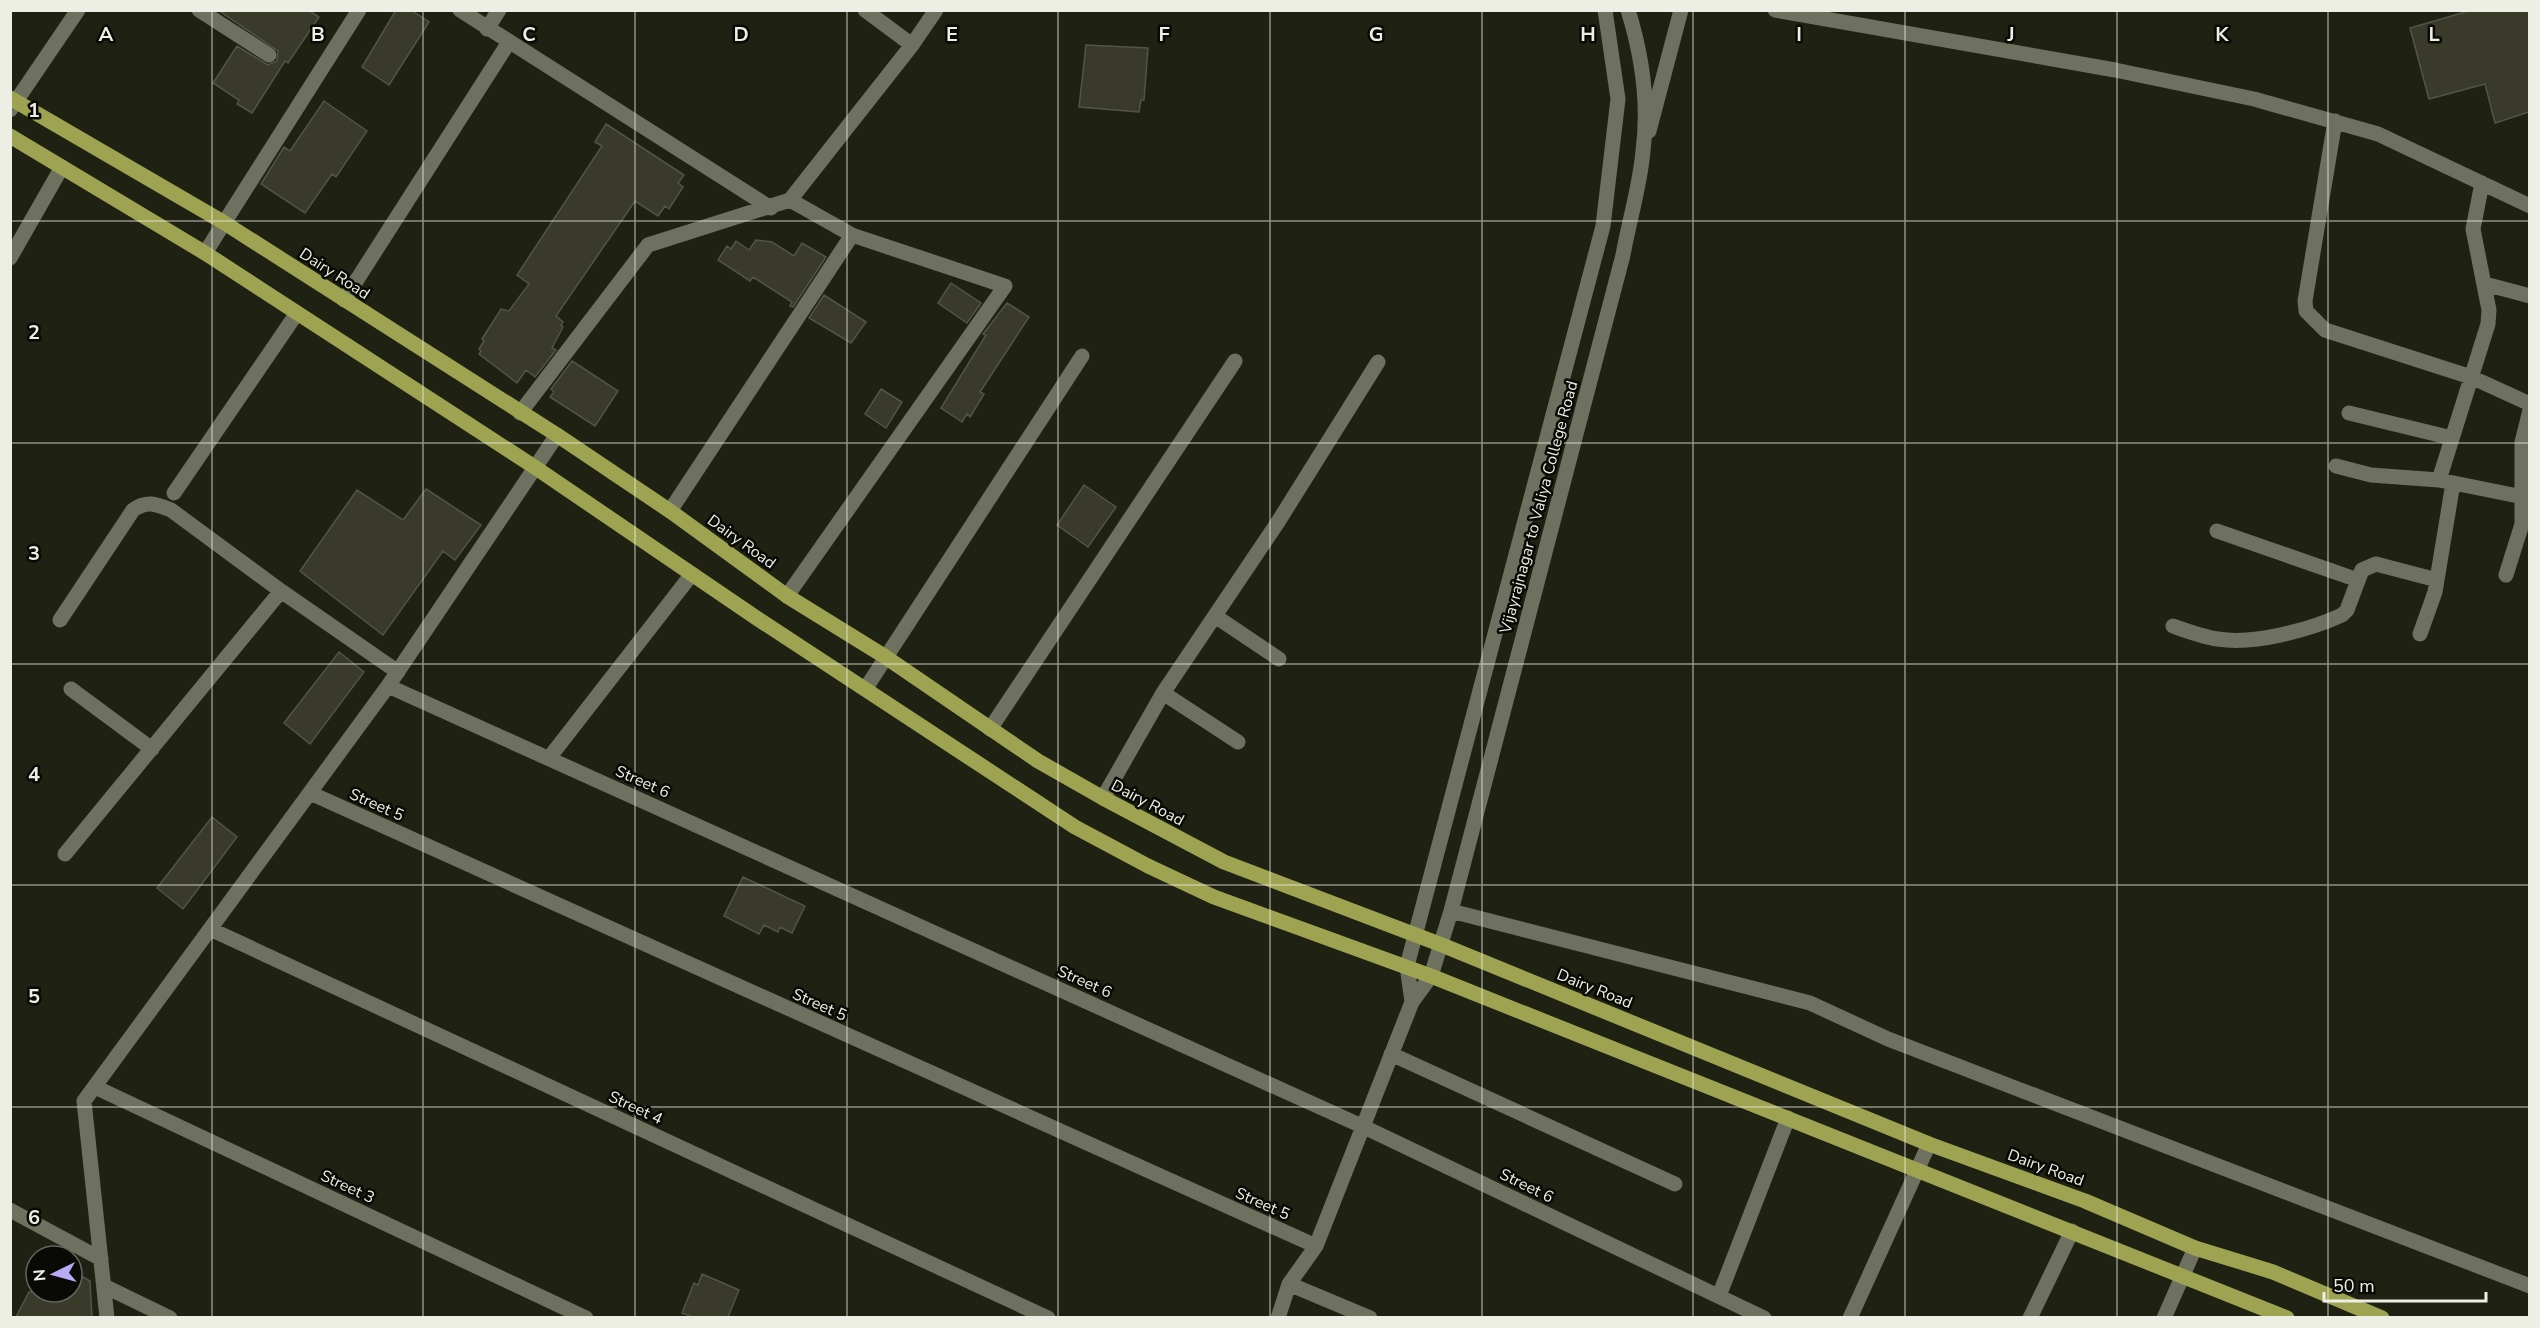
<svg xmlns="http://www.w3.org/2000/svg" width="2540" height="1328" viewBox="0 0 2540 1328" font-family="'Nunito Sans',sans-serif">
  <style>
    .building { fill: #393a2a; stroke: #535544; stroke-width: 1.5 }
    .lines { fill: none; stroke-linecap: round; stroke-linejoin: round }
    .minor { stroke: #6e715f; stroke-width: 15 }
    .major { stroke: #9da351; stroke-width: 15 }
    .grid { fill: none; stroke: #edeee4; stroke-width: 1.5; stroke-opacity: 0.55 }
    .labels { text-anchor: middle; stroke-width: 5; stroke-linejoin: round; paint-order: stroke }
    .street-label { font-size: 16px; fill: #edeee4; stroke: #090a05 }
    .grid-label { font-size: 20px; text-anchor: middle; font-weight: bold; fill: #edeee4; stroke: #090a05; stroke-width: 5; stroke-linejoin: round; paint-order: stroke }
  </style>
  <rect width="100%" height="100%" fill="#1f2112"/>
  <path class="building" d="M218,10H308L319,17L288,63L285,61L252,113L237,104L239,100L213,83L237,46L268,65L277,61L278,51Z
    M396,10H411L429,22L389,85L362,67Z
    M2472,10H2529V112L2495,123L2485,84L2429,99L2410,28Z
    M1086,45L1148,48L1144,100H1141L1139,112L1079,107Z
    M324,101L367,131L336,177L332,174L305,213L261,184L284,147L290,151Z
    M606,124L684,175L678,183L683,187L669,209L665,206L658,216L635,201L556,316L563,322L561,325L563,327L552,348L556,350L535,377L526,370L517,383L479,354L481,351L479,349L484,341L482,339L501,309L509,311L529,284L517,275L602,146L595,142Z
    M756,240L772,242L794,256L802,243L826,257L793,307L790,306L792,302L753,277L750,281L718,260L727,246L731,249L736,241L749,250Z
    M951,283L981,303L967,323L938,303Z
    M824,295L866,322L851,343L809,318Z
    M1007,303L1029,317L980,392L984,394L970,417L967,414L962,422L941,408L986,335L983,334Z
    M572,361L618,391L595,426L550,397L554,392L551,389Z
    M881,389L902,402L886,428L865,414Z
    M1084,485L1116,507L1088,547L1057,525Z
    M426,489L481,525L455,560L443,551L383,635L300,571L357,490L403,520Z
    M339,652L364,672L310,744L284,723Z
    M212,817L237,837L183,909L157,888Z
    M743,877L805,906L792,933L780,927L778,932L764,925L759,934L724,916Z
    M72,1271L90,1281L92,1317H16L29,1292H72Z
    M702,1274L739,1290L728,1317H693L682,1313L694,1283L698,1285Z"/>
  <g class="lines">
    <path class="minor" d="M199,10L269,55
      M460,10L771,208
      M865,10L912,45
      M1775,10L2115,70L2254,99L2378,134L2530,206
      M487,29L499,10
      M10,110L78,10
      M2335,121L2305,301L2306,311L2325,330L2471,377L2530,404
      M1649,131L1681,10
      M205,253L359,10
      M10,258L62,167
      M2485,284L2530,296
      M344,300L509,42
      M520,413L648,245L790,200L912,45L936,10
      M2349,413L2452,438
      M2336,466L2371,475L2439,480L2523,497
      M2439,480L2488,324L2489,310L2473,229L2482,183
      M174,493L297,313
      M670,511L852,235
      M2217,531L2358,580
      M2506,575L2522,524V442L2530,410
      M787,596L1005,286L852,235L790,200
      M1215,616L1279,659
      M60,620L133,510C147,500 156,504 171,510L281,591L398,672
      M2173,626C2187,631 2203,637 2218,639C2254,645 2309,630 2342,615L2347,610L2362,570L2376,564L2437,580
      M2420,634L2435,592L2453,483
      M388,686L1364,1127L1764,1318
      M866,688L1082,356
      M71,689L152,749
      M1163,693L1238,742
      M990,729L1235,361
      M549,758L692,574
      M310,793L1316,1246
      M1103,798L1163,693L1278,522L1378,362
      M65,854L281,591
      M1451,911L1810,1003L1888,1039L2530,1286
      M210,929L1048,1318
      M1412,1002L1407,966L1603,226L1618,99L1605,10
      M1391,1054L1675,1184
      M95,1087L586,1318
      M10,1210L101,1259
      M1289,1284L1370,1318
      M104,1286L170,1318
      M1719,1296L1788,1118
      M107,1318L84,1101L388,686L557,435
      M1278,1318L1289,1284L1316,1246L1412,1002L1431,976L1451,911L1623,255C1629,221 1640,186 1643,151C1649,105 1642,55 1628,10
      M1850,1318L1929,1144
      M2030,1318L2072,1231
      M2164,1318L2195,1248"/>
    <path class="major" d="M10,98L223,222L557,435L670,511L787,596L884,656L1038,761L1103,798L1224,862L1442,945L1929,1144L2085,1201L2195,1248L2273,1272L2382,1318
      M10,136L205,253L536,468L758,619L1075,827L1148,866L1214,897L1431,976L2287,1318"/>
  </g>
  <path class="grid" d="M212,10V1318M423,10V1318M635,10V1318M847,10V1318M1058,10V1318M1270,10V1318M1482,10V1318M1693,10V1318M1905,10V1318M2117,10V1318M2328,10V1318M10,221H2530M10,443H2530M10,664H2530M10,885H2530M10,1107H2530"/>
  <g class="labels">
    <g class="street-label">
      <text transform="translate(335 273) rotate(33)" y="6">Dairy Road</text>
      <text transform="translate(1538 507) rotate(-75)" y="6">Vijayrajnagar to Valiya College Road</text>
      <text transform="translate(742 541) rotate(36)" y="6">Dairy Road</text>
      <text transform="translate(643 781) rotate(24)" y="6">Street 6</text>
      <text transform="translate(1148 802) rotate(28)" y="6">Dairy Road</text>
      <text transform="translate(377 804) rotate(24)" y="6">Street 5</text>
      <text transform="translate(1085 981) rotate(24)" y="6">Street 6</text>
      <text transform="translate(1595 988) rotate(22)" y="6">Dairy Road</text>
      <text transform="translate(820 1004) rotate(24)" y="6">Street 5</text>
      <text transform="translate(636 1107) rotate(25)" y="6">Street 4</text>
      <text transform="translate(2046 1167) rotate(20)" y="6">Dairy Road</text>
      <text transform="translate(1527 1185) rotate(26)" y="6">Street 6</text>
      <text transform="translate(348 1186) rotate(25)" y="6">Street 3</text>
      <text transform="translate(1263 1203) rotate(24)" y="6">Street 5</text>
    </g>
  </g>
  <g class="grid-label">
    <text x="106" y="41">A</text>
    <text x="318" y="41">B</text>
    <text x="529" y="41">C</text>
    <text x="741" y="41">D</text>
    <text x="952" y="41">E</text>
    <text x="1164" y="41">F</text>
    <text x="1376" y="41">G</text>
    <text x="1588" y="41">H</text>
    <text x="1799" y="41">I</text>
    <text x="2011" y="41">J</text>
    <text x="2222" y="41">K</text>
    <text x="2434" y="41">L</text>
    <text x="34" y="117">1</text>
    <text x="34" y="339">2</text>
    <text x="34" y="560">3</text>
    <text x="34" y="781">4</text>
    <text x="34" y="1003">5</text>
    <text x="34" y="1224">6</text>
  </g>
  <rect width="2540" height="1328" fill="none" stroke="#edeee4" stroke-width="24"/>
  <g transform="translate(54 1274) rotate(265)"><circle r="28" fill="#090a05" stroke="#64655e" stroke-width="1.5"/>
  <path d="M0-4.5L10 22L0 15L-10 22Z" fill="#baaaf6"/>
  <text y="-9" font-size="16" font-weight="bold" text-anchor="middle" fill="#edeee4">N</text>
  </g>
  <path d="M2324 1292v9h162v-9" fill="none" stroke="#edeee4" stroke-width="3"/>
  <text x="2333" y="1292" font-size="18" fill="#edeee4" stroke="#090a05" stroke-width="4.5" paint-order="stroke">50 m</text>
</svg>
